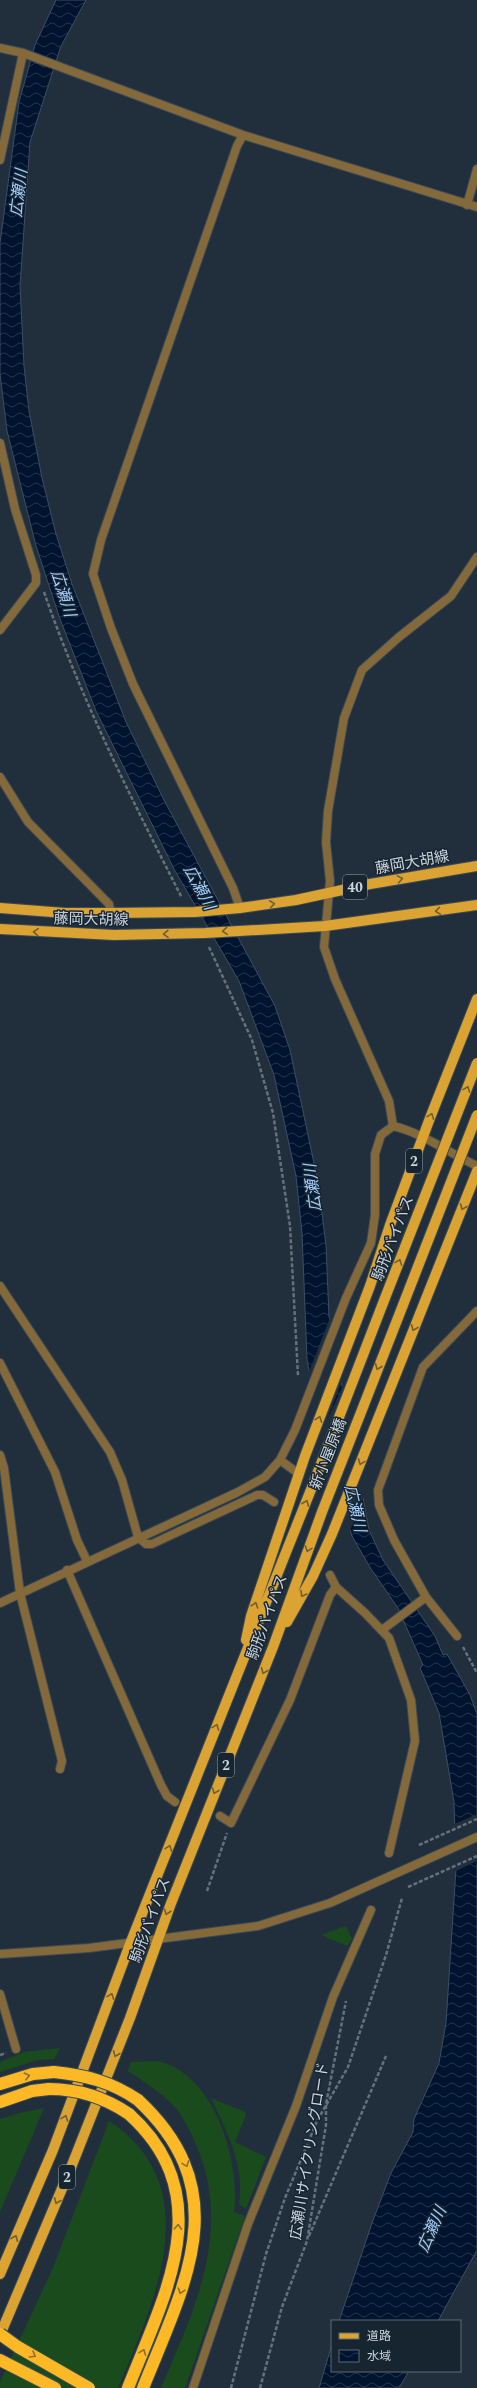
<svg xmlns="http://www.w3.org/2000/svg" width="477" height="2388" viewBox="0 0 477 2388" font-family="Spectral,'Noto Sans JP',serif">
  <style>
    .grass { fill: #1a4b1d }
    .water { fill: url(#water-waves); stroke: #3d4e63 }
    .pier { fill: #212f3c }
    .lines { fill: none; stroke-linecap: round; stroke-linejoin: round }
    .service-casing { stroke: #3c4a56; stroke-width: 10 }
    .minor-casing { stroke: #3c4a56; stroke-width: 10 }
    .tertiary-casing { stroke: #3c4a56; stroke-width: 10 }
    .primary-casing { stroke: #3c4a56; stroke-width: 12 }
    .motorway-casing { stroke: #3c4a56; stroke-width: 14 }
    .path { stroke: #65717c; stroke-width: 2.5; stroke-dasharray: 4 2; stroke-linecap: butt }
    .service { stroke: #84693a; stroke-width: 8 }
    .minor { stroke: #84693a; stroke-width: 8 }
    .tertiary { stroke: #84693a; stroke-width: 8 }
    .primary { stroke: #daa332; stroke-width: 10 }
    .motorway { stroke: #fcb925; stroke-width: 12 }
    .primary-bridge-casing { stroke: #3c4a56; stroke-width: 12; stroke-linecap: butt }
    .motorway-bridge-casing { stroke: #3c4a56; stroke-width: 14; stroke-linecap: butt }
    .primary-bridge { stroke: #daa332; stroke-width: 10 }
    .motorway-bridge { stroke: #fcb925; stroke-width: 12 }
    .oneway { stroke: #6f5e31 }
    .oneway2 { stroke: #8a6f2b }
    .labels { text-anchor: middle; stroke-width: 3; stroke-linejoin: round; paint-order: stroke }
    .shield { fill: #172531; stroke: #96a0a9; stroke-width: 1 }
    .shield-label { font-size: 14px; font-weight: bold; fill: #ccd5dd }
    .street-label { font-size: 15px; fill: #ccd5dd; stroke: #172531 }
    .water-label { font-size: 16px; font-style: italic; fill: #a4cefd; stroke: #172531 }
  </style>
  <defs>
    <pattern id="water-waves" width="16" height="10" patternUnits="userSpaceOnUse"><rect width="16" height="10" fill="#00142f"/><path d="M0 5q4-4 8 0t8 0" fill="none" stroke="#24354d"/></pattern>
  </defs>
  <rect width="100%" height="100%" fill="#212f3c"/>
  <path class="grass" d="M346,1926L352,1939L347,1946L321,1935Z
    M60,2048L54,2059L38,2060L0,2072V2062L24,2052Z
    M157,2061C214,2072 241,2162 234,2212L245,2216L185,2388H161C193,2313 229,2239 201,2157C194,2139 186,2119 172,2104C159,2091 143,2081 128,2071L131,2062Z
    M211,2098L245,2112L246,2115L235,2142L266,2157L246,2209L239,2204C245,2166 227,2131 211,2098Z
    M44,2108L0,2212V2119L19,2113Z
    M109,2121C209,2187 154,2302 118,2388H0V2382L53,2268Z"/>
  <path class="water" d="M56,0H86L61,46L30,142L20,286L24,366L29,411L42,478L56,534L72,584L126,722L165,802L275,1006L290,1050L318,1182L326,1245L329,1316L369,1530L383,1560L435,1636L443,1655L447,1654L470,1695L477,1714V2250L438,2321H339L372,2223L391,2173L413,2132L414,2119L439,2063L446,2023L456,1868L454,1802L439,1713L420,1668L423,1665L398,1608L371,1569L352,1536L322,1445L307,1359L302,1233L296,1176L274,1075L239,981L174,869L96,711L60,619L36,546L7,431L0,374V243L19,102L35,45Z
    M332,2344V2371H409L399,2388H319Z"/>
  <path class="pier" d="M331,1315L343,1379L327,1420L344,1383L365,1494L349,1533L320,1446L307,1377Z
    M477,1814V1861L454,1872L452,1825Z"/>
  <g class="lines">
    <g class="service-casing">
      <path id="service" d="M0,777L28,822L109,904L111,913
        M393,1126L389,1101L335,979L324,947L330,881L326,842L328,811L344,718L362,670L399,637L451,596L477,557
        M0,1363L55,1472L77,1540L87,1561
        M0,1455L4,1468L20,1593L62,1761L60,1769
        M138,1537L146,1544H152L257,1495H263L274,1502
        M67,1570L161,1785L167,1796L175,1802
        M330,1575L336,1587L365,1613L389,1638L411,1700L415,1741L389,1853
        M382,1630L426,1597
        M457,1636L426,1597L394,1540L379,1505L378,1490L423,1367L477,1311
        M220,1816L231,1823L290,1700L330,1595L336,1587
        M0,1994L16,2049
        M193,2388L248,2224L296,2106L333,1997L371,1910"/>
    </g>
    <g class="minor-casing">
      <path id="minor" d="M0,48L23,53L243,135L477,207
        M0,160L23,53
        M467,205L477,169
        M0,443L15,509L36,575V583L0,630
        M240,908L233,888L133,684L111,628L93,574L101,540L237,146L243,135
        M0,1286L110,1452L122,1480L138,1537
        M299,1474L280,1460L295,1430L346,1298L371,1243L375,1215V1154L381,1135L393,1126C423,1133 449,1153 477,1166
        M0,1603L238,1492L265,1477L280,1460"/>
    </g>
    <g class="tertiary-casing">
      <path id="tertiary" d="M0,1954L89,1948L258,1926L330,1903L477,1837"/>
    </g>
    <g class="primary-casing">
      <path id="primary" d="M0,908L65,913H111L195,912L240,908L296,900L370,884L477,866
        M0,929L114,935L205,933L325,926L477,905
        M287,1622L313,1576L332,1534L477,1171
        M246,1640L251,1616L305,1456L370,1286L390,1225L430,1118L477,999
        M0,2274L53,2150L130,1944L314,1482L385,1298
        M0,2335L72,2165L130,2018L170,1906L273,1647L322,1512L403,1305"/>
    </g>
    <g class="motorway-casing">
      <path id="motorway" d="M0,2084L33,2074L54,2072
        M138,2100C237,2192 185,2283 143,2388
        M0,2102L32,2091L49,2089
        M0,2360L55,2388
        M128,2388C165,2294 220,2196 129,2114"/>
    </g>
    <path class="path" d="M44,592C81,699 131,798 182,898
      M209,947L252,1040L273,1113L290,1226L298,1376
      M463,1647L477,1673
      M419,1845L477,1819
      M408,1887L477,1856
      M207,1891L227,1833
      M0,2055L6,2053
      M309,2236L386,2056
      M231,2388L266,2254L285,2198L317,2121L348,2067L386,1955L402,1898
      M260,2388L282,2307L307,2241L326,2125V2104L346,2001"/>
    <use href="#service" class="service"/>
    <use href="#minor" class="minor"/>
    <use href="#tertiary" class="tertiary"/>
    <use href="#primary" class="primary"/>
    <use href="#motorway" class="motorway"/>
    <g class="primary-bridge-casing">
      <path id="primary-bridge" d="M385,1298L477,1063
        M403,1305L477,1115"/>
    </g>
    <g class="motorway-bridge-casing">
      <path id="motorway-bridge" d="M54,2072C85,2075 112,2082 138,2100
        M49,2089C78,2089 104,2097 129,2114
        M0,2334L18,2347L89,2388"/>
    </g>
    <use href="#primary-bridge" class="primary-bridge"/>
    <use href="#motorway-bridge" class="motorway-bridge"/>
  </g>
  <defs><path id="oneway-chevron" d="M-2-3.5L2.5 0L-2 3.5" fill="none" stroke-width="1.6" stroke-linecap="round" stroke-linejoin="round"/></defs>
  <g class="oneway">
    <use href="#oneway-chevron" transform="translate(400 879) rotate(-10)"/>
    <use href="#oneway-chevron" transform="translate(272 904) rotate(-8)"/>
    <use href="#oneway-chevron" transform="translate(438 911) rotate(172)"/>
    <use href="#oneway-chevron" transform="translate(225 931) rotate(175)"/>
    <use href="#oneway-chevron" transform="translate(36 932) rotate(-176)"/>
    <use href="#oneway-chevron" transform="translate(166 934) rotate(179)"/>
    <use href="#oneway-chevron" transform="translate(467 1089) rotate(-69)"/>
    <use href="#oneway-chevron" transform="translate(431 1116) rotate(-69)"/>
    <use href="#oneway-chevron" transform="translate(463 1207) rotate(112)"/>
    <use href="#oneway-chevron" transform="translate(399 1262) rotate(-69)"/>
    <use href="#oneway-chevron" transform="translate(414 1328) rotate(112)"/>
    <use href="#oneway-chevron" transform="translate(378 1367) rotate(112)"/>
    <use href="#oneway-chevron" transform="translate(319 1419) rotate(-69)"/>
    <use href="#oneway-chevron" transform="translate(361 1462) rotate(111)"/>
    <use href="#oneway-chevron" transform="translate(306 1503) rotate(-68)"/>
    <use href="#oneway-chevron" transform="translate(308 1549) rotate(110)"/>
    <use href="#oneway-chevron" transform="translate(303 1594) rotate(120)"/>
    <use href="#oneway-chevron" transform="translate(255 1605) rotate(-72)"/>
    <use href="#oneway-chevron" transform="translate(264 1671) rotate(112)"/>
    <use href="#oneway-chevron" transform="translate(216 1727) rotate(-69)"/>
    <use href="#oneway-chevron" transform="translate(215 1791) rotate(112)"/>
    <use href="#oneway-chevron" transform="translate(169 1848) rotate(-69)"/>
    <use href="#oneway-chevron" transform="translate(167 1912) rotate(109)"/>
    <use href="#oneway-chevron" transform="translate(111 1996) rotate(-69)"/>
    <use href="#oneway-chevron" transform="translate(116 2054) rotate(112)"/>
    <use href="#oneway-chevron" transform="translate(65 2118) rotate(-69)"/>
    <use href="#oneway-chevron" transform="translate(57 2201) rotate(113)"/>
    <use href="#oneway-chevron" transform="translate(15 2238) rotate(-68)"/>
  </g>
  <g class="oneway2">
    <use href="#oneway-chevron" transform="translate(27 2076) rotate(-13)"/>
    <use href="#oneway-chevron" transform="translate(186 2164) rotate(69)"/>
    <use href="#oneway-chevron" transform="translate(178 2227) rotate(-87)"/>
    <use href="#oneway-chevron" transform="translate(181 2291) rotate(108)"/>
    <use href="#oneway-chevron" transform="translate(143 2352) rotate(-69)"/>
    <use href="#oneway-chevron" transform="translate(33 2355) rotate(30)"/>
  </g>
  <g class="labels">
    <g class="shield">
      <rect x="343" y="875" width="24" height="24" rx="3"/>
      <rect x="406" y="1149" width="16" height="24" rx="3"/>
      <rect x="218" y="1753" width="16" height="24" rx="3"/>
      <rect x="59" y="2165" width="16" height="24" rx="3"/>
    </g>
    <g class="shield-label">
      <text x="355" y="892">40</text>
      <text x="414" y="1166">2</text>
      <text x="226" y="1770">2</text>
      <text x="67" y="2182">2</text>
    </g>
    <g class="street-label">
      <text transform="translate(412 862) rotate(-10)" y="5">藤岡大胡線</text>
      <text transform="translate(91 919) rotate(1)" y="5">藤岡大胡線</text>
      <text transform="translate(393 1238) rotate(-69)" y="5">駒形バイパス</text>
      <text transform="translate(328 1454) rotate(-69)" y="5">新小屋原橋</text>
      <text transform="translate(267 1617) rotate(-70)" y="5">駒形バイパス</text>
      <text transform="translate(150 1920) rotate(-70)" y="5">駒形バイパス</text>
      <text transform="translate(309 2151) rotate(-81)" y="5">広瀬川サイクリングロード</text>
    </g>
    <g class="water-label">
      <text transform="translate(18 193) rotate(-83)" y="6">広瀬川</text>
      <text transform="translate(64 593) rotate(72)" y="6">広瀬川</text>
      <text transform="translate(200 887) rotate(62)" y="6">広瀬川</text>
      <text transform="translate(312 1188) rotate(-97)" y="6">広瀬川</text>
      <text transform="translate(356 1508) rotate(77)" y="6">広瀬川</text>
      <text transform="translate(431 2229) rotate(-66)" y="6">広瀬川</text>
    </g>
  </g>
  <rect x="331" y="2320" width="130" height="52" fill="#172531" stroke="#5f6b76"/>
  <rect x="339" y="2333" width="20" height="6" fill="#daa332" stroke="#5f6b76"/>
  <text x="367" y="2340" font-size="12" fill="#ccd5dd">道路</text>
  <rect x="339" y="2350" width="20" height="12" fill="url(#water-waves)" stroke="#5f6b76"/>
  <text x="367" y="2360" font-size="12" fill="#ccd5dd">水域</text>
</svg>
